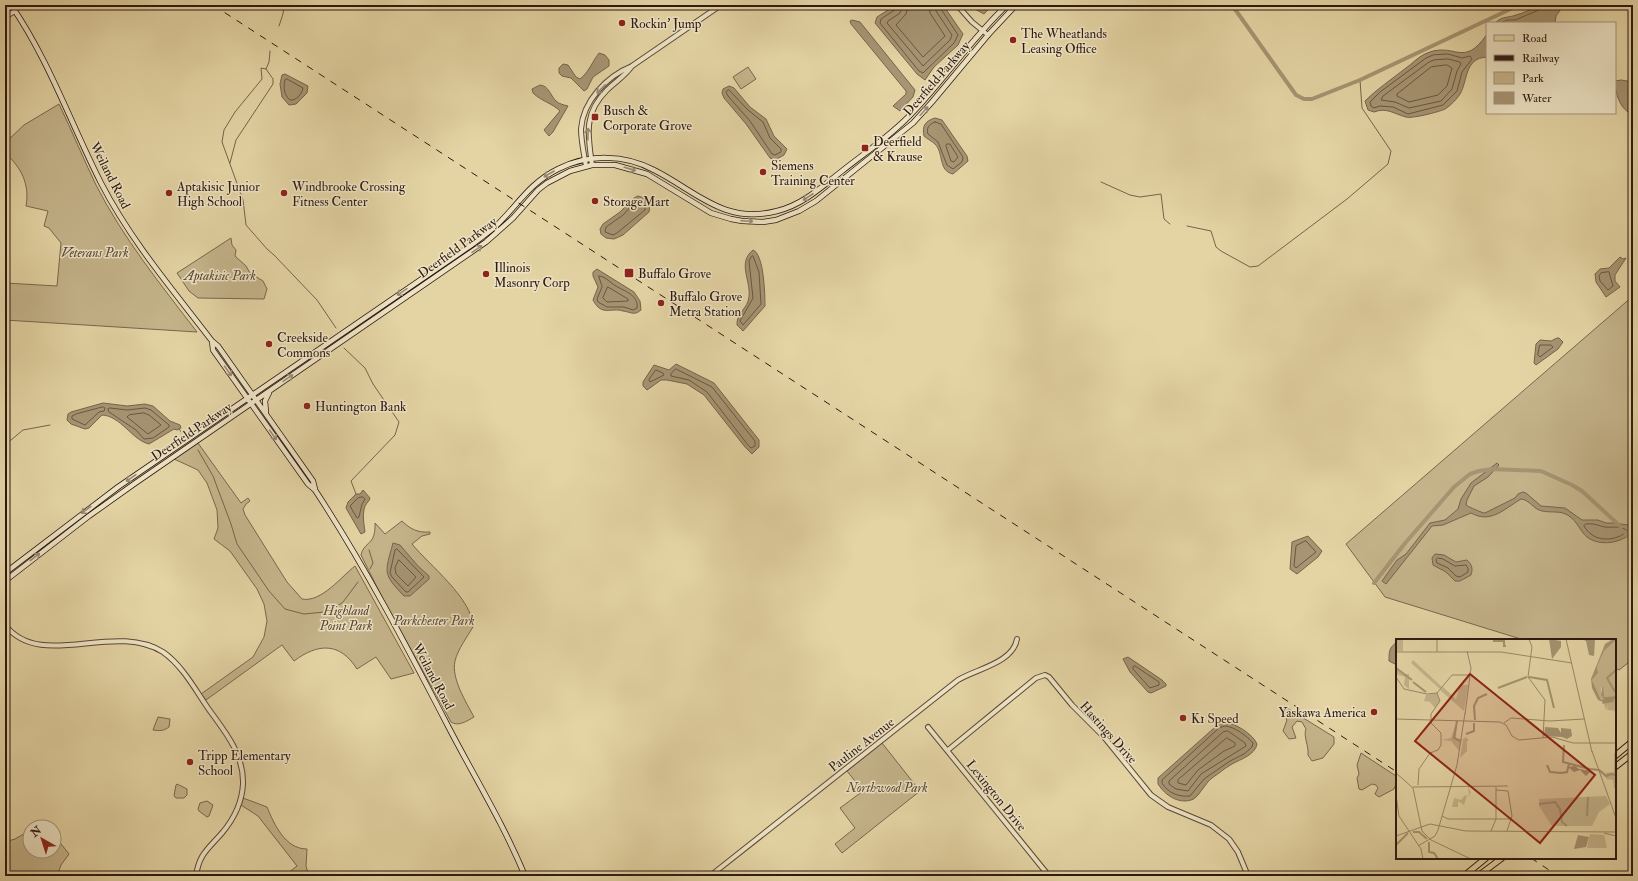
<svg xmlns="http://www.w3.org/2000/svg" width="1638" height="881" viewBox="0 0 1638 881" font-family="'IM FELL Double Pica',serif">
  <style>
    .green { fill: #c5b48b; stroke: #79664e }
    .water { fill: #a69472; stroke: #76634b }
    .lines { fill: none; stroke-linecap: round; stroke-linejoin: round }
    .shore { stroke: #6a5642; stroke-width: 1 }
    .stream { stroke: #76634b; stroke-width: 1 }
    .canal { stroke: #a69472; stroke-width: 4 }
    .tertiary-casing { stroke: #5b4836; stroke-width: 6 }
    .secondary-casing { stroke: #2d1911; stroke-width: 6 }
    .primary-casing { stroke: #2d1911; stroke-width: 7 }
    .tertiary { stroke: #ede3c4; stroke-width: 4 }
    .secondary { stroke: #ede3c4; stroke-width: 4.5 }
    .primary { stroke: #e4d4a4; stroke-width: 5 }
    .rail { stroke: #2d1911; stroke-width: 1; stroke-dasharray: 7 7; stroke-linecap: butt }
    .oneway { stroke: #978873 }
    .poi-dot { fill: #8f2418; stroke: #ede3c4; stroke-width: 1.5 }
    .labels { text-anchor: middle; stroke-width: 3; stroke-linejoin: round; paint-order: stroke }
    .poi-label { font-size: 13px; fill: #2d1911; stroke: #ede3c4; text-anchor: start }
    .street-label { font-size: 13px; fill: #2d1911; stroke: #ede3c4 }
    .park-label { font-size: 13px; font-style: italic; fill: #5b4836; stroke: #ede3c4 }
    .inset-river { fill: none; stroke: #a69472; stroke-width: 2 }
    .inset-road { fill: none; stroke: #9b8969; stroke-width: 1 }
    .view { fill: #8f2418; fill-opacity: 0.15; stroke: #8f2418; stroke-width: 2 }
    .inset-edge { fill: none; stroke: #2d1911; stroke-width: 2 }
  </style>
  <rect width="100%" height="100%" fill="#e4d4a4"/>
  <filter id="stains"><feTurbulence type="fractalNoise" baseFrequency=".005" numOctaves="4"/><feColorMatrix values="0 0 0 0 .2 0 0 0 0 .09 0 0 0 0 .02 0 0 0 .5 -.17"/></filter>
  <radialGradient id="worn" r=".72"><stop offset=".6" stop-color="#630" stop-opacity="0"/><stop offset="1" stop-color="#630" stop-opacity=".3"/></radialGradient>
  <path class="green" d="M748,67L756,79L741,89L733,77Z
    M59,104C72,131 83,158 96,185C123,238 161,285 197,332L5,320V283L57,286L61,243L49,228L44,226L48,211L26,206C30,184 21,167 5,153V143L24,125Z
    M231,238L232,245L236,250L235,256L246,266L250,273L263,281L267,289L264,299L198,298L189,291L177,273Z
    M1633,296V659L1619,670L1615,668V640H1524L1385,597L1346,544Z
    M198,443L241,503L248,498L250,501L246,504L243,509L245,515L287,582L302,599C321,603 342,576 355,566L414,673L391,679L376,657L357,669C340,642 318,643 294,661L282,645L206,700L201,694L253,657L264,637L267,621L264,604L257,589L230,551L214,539L218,528L217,510L207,483L198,470L174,459Z
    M402,521C410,529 418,533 430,532V534L422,536L412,544C429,565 473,599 473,627C467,637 458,649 455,661C451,678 466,702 474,717C467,721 458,727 451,722L381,595L361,555C364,541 376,546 375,523L385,534Z
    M1284,706L1334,737V744L1323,758L1312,761L1308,755C1309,746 1303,736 1306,729L1302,722L1297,721L1292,727L1296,738L1289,739L1283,731L1287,720L1282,712Z
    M158,717L170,719L169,727C164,731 160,731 153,730Z
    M882,743L920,791L842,853L835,844L855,828L840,808L863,791L847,771Z
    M1361,753L1396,776L1397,782L1394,789L1379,797L1375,794L1378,788L1376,785L1372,784L1362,790L1359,789L1357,778L1359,774L1357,765Z
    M177,784L187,789V795L184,798H176L174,796L176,785Z
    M243,798L267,807C274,824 285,849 307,849L306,866L309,876H284L297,866L258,816L241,805Z
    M207,801L213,805L209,816L207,817L199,811L198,809L200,803Z
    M29,831L30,832V851H54V835L69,854L61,865L57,876H5V842L15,839Z"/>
  <path class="water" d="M896,5H943L963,34L958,45L934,67L925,80L917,74L875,23L877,17Z
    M971,5H992L984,14L973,8Z
    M1540,5H1564L1556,16L1555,23H1495C1502,16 1508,18 1516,15C1524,13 1532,9 1540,5Z
    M852,20L860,22L915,90L913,97L900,111L893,106L906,94V91L851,24L850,21Z
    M1487,34V57C1464,58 1468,81 1460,94C1457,99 1450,106 1445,109C1439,112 1411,119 1406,117C1394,114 1387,107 1374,112L1368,110L1365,101C1377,89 1392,79 1406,68C1412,64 1418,57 1425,54C1454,40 1463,70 1487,34Z
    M599,53L605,55L609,60V66L593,77L587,89L584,91L571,78L562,76L559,73V68L563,64L568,65L576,77L580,79C589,72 592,62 599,53Z
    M285,74L308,86L307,93L296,104L289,105L282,97L280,84L282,75Z
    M1621,80L1633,82V114C1620,111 1615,92 1615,81Z
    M540,85C549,86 550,95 556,101C559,104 564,105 568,106L553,132L549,136L544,130L560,111C552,103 541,101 533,93L532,89Z
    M729,86L734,88L750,107L766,119L774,136L787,149L784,155L775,160L770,158L746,124L724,98L722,93L723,89Z
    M935,118L942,120L967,156L968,161L953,174C938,171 944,153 935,144C932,141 927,139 924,136C922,126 925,121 935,118Z
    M638,196C643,197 647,200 650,205L649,212L623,235L614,239L606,238L601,234L600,229L603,224L620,212L634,198Z
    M753,250C764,254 765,295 765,306L743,331L737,325C736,314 748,308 749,297C751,280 737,263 753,250Z
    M1620,257L1623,259L1626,258L1615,275V281L1620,287L1606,297L1596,282L1595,274L1600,269L1609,268Z
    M597,269L634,292L640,301L641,310C634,316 631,312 623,311C610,307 602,317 593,300L598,287L593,276V272Z
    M1557,338H1559L1563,342L1558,349L1536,365L1534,363L1536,344L1540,340L1551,341Z
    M676,364L714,383L759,440V447L752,454L745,447L704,395L687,384L667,380H661L647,390L643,386V382L654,365L669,370Z
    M103,403L127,406L145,404L153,406L170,421L180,425L181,428L177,430L174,429L149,444C132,440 121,416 102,415L89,428L85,429L71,424L67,420L68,414L71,412Z
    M1497,463L1499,465L1488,477L1474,486L1467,500L1466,505C1469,507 1482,513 1485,513L1515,498L1518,494L1523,492L1526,493L1541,506L1565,508L1582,520H1598L1606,523H1613L1628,525L1631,531C1629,536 1625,538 1620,540C1610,544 1596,544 1587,537C1580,531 1577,521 1569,516C1561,510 1551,513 1542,511C1533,509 1530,500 1521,499C1504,509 1491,524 1471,513L1443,525L1432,526L1386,584L1382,581L1397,560L1406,554L1430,523L1445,520L1458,509L1461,499L1471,483Z
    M363,490L370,498C369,502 367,502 365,506C362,514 364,524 365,532L361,534L346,508L348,502L356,494H360Z
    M1308,536L1322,551L1318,557L1297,574L1290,569L1292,542Z
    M393,543L400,545L418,566L429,576V579L410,596H404C382,573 385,573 393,543Z
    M1435,554L1444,555L1456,562L1467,560C1472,565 1473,568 1471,575L1460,581H1455L1446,572L1433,565L1432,558Z
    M1397,642V665L1389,661C1389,651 1389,648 1397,642Z
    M1128,657L1162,680L1166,684V686L1151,693L1148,692L1130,672L1123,659Z
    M1224,722C1235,723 1253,734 1257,744C1255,755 1241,759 1232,764C1225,768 1218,774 1212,778C1205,783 1198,799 1191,800C1178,804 1165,795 1158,784V778L1214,728L1216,724Z"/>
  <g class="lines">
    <path class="shore" d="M897,5L896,9L881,19L880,23L919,71L923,73L954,43L958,35L941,9L940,5
      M902,5L900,13L888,21L887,23L923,66L950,40L952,35L936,11L935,5
      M908,5L906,14L896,25L923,57L945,36L930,13L929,5
      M1501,23L1507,20H1515L1539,10L1541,5
      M1448,54L1462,58L1470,56L1472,59L1462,72L1457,91L1443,105L1408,114L1393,107L1380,106L1374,108L1371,106L1370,102L1380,92L1426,58L1433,55Z
      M1448,59L1460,62L1461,64L1457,71L1452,89L1441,101L1409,108L1395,102L1381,100L1383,96L1429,62L1434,60Z
      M1447,65L1452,68L1447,86L1438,95L1409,102L1397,96V94L1431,67Z
      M287,79L303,88C302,94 296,101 290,100C284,95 283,88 285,80Z
      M729,90L748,110L763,122L770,138L781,149V152L775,155L772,154L750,121L728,96L726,92Z
      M935,122L941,124L963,157L962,162L953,169L947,165L938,142L928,134C926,128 929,124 935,122Z
      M947,144H950L958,157L954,162L951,161L946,146Z
      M636,201H640L645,205V210L617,233L613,235L605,232L606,227L623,215Z
      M753,256L759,272L761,304L743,325L740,321L753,298L749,261L751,257Z
      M1609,272L1613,286L1608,290L1600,281L1599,276L1601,273Z
      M599,276C607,277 610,283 616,286C624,291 639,295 637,308L633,310L624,307H607L598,302L597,299L602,287Z
      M608,287L628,299V301L607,302L603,298Z
      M1540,345H1551L1553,347L1540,357L1538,355Z
      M676,369L712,387L755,441V446L751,448L748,445L707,392L689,380L671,376V374Z
      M656,370L663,373L664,375L650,382L649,380Z
      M103,407L105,408L104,411L99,412L85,425L72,419V416L76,414Z
      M110,408L127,410L145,408L151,410L169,425V427L153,438L144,439L136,430L109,412L108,409Z
      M144,413L149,415L161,425L148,434L127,417L129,415Z
      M363,497L365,499L362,504L359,517L357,518L350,506L358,498Z
      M1586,524C1596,523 1598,526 1605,527C1612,528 1622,525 1627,531C1619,540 1600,542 1591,534C1588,532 1586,529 1584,526Z
      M1306,541L1316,552L1296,568L1294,566L1296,546Z
      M397,549L424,577L408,592H406L392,577L390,573L395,550Z
      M1438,558L1443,559L1455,566L1466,565L1468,568V572L1460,577L1456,576L1448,568L1437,563L1436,560Z
      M399,560L416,577L408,586L396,574L395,568Z
      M1135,666L1159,682V685L1150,688L1133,669V667Z
      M1225,726C1234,726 1248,737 1253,743L1252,747L1244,754L1230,761L1204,779L1190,796C1178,797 1168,793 1162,783V780L1219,728Z
      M1228,731L1245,743L1246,746L1201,774L1188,791L1176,789L1169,784V781L1223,732Z
      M1227,738L1235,743V746L1224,751L1198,770L1186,785L1178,783V780Z"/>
    <path class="stream" d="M279,26L283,14L284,5
      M270,51L269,62L266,69L261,68L262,79L235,112L224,130L222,142L243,200L246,225L267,249L274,255L317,300L336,328
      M230,163L236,140L273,84V79L266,69
      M1101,182L1130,195L1140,197L1161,194L1164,219L1170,224
      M1187,226L1211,231L1216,247L1221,251L1250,267L1258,266L1347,199L1388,164L1391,151L1362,108L1360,80
      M344,348L365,368L373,384L399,422L395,435L351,481L356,494
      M179,429L182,433
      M5,445L23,430L50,425
      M198,450L213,476L231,524L237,544L269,591L285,609L304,614L324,612L333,609L343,602L358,582
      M369,550L373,563L370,569"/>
    <path class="canal" d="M1232,5L1296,95L1304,99H1312L1360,80L1519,5
      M1625,532L1633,542
      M1374,583L1406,542L1454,487L1470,474L1479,471L1492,469L1541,471L1572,485L1582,491L1621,527"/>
    <g class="tertiary-casing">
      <path id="tertiary" d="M957,5L972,22L988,35
        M5,17L15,11
        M592,165C588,135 583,114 607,90C615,82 625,76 632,66
        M586,166C584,154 581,141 581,129C583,101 607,76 632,66L721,5
        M5,625C41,671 113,621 163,652C183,666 196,691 210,711C226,733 244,755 243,784C242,803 233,820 222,833C208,849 199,854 196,876
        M928,727L1049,876
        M948,750L1036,678L1045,675L1049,677L1072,705L1104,737L1151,795L1168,807L1211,825L1229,839L1238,852L1248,876
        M710,876L958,680C976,669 1013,663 1017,639"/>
    </g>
    <g class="secondary-casing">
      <path id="secondary" d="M11,5C49,60 71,124 101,183C131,241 173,290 212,341L218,346L313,481L315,489
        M212,341L213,350L308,484L315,490C365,566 407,647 449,728C475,778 503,823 525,876
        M266,412L265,401L269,393
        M5,573L118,487L467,248C478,240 490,232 499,223C520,202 530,183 558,169C588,154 624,154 654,170C696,191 724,225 777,211C802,205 822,187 842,171C866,152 893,134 914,111C946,77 973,37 1007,5
        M5,581L89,516L134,484L486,242L513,218L538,190L547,183L570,171L592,165H615L647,174L711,213L731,219L742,221L763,222L776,220L799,211L816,201L913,123L932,102L988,35L1016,5"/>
    </g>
    <g class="primary-casing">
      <path id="primary" d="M1615,756L1633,741
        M1615,767L1633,753
        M1464,876L1486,858
        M1478,876L1502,858"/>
    </g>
    <use href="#tertiary" class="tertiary"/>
    <use href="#secondary" class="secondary"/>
    <use href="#primary" class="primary"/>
    <path class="rail" d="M213,5L1397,772
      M1531,858L1558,876"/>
  </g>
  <defs><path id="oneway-shaft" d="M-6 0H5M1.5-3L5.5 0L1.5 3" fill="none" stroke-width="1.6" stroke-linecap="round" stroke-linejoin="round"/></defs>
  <g class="oneway">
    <use href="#oneway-shaft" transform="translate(601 89) rotate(135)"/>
    <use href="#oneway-shaft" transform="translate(924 111) rotate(-48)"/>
    <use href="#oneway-shaft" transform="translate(588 134) rotate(-89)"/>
    <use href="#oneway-shaft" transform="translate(630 169) rotate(16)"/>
    <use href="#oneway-shaft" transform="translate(549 174) rotate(150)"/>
    <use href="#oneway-shaft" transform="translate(808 197) rotate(147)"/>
    <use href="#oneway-shaft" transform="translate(747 221) rotate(3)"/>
    <use href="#oneway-shaft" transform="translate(477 249) rotate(-35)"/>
    <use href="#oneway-shaft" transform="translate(402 292) rotate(146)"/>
    <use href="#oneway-shaft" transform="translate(228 371) rotate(55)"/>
    <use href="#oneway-shaft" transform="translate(288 378) rotate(-34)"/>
    <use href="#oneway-shaft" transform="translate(273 435) rotate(55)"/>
    <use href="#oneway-shaft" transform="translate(131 478) rotate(145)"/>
    <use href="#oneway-shaft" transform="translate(86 510) rotate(144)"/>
    <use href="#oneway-shaft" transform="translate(35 557) rotate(-38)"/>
  </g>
  <g class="poi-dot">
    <circle cx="622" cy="23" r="4"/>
    <circle cx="1013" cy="40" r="4"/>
    <rect x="591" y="113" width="8" height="8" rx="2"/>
    <rect x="861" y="144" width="8" height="8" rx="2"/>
    <circle cx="763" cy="172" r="4"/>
    <circle cx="169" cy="193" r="4"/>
    <circle cx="284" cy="193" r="4"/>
    <circle cx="595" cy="201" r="4"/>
    <rect x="624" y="268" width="10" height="10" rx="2"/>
    <circle cx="486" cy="274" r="4"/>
    <circle cx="661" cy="303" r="4"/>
    <circle cx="269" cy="344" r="4"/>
    <circle cx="307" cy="406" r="4"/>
    <circle cx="1374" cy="712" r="4"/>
    <circle cx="1183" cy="718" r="4"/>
    <circle cx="190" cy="762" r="4"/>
  </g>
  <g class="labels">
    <g class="poi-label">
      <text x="630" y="28">Rockin' Jump</text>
      <text x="1021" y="38">The Wheatlands<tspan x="1021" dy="15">Leasing Office</tspan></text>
      <text x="603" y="115">Busch &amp;<tspan x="603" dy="15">Corporate Grove</tspan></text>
      <text x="873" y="146">Deerfield<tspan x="873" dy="15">&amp; Krause</tspan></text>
      <text x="771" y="170">Siemens<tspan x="771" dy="15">Training Center</tspan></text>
      <text x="177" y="191">Aptakisic Junior<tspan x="177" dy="15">High School</tspan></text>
      <text x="292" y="191">Windbrooke Crossing<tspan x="292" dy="15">Fitness Center</tspan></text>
      <text x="603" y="206">StorageMart</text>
      <text x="494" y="272">Illinois<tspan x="494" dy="15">Masonry Corp</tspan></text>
      <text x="638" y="278">Buffalo Grove</text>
      <text x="669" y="301">Buffalo Grove<tspan x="669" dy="15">Metra Station</tspan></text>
      <text x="277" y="342">Creekside<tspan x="277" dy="15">Commons</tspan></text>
      <text x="315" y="411">Huntington Bank</text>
      <text x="1366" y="717" text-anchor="end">Yaskawa America</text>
      <text x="1191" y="723">K1 Speed</text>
      <text x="198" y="760">Tripp Elementary<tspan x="198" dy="15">School</tspan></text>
    </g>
    <g class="street-label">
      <text transform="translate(936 78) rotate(-49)" y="5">Deerfield Parkway</text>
      <text transform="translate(111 175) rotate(63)" y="5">Weiland Road</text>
      <text transform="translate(457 247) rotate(-36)" y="5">Deerfield Parkway</text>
      <text transform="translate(191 431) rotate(-34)" y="5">Deerfield Parkway</text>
      <text transform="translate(434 676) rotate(62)" y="5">Weiland Road</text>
      <text transform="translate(1109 732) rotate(48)" y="5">Hastings Drive</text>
      <text transform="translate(861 744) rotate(-38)" y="5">Pauline Avenue</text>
      <text transform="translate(997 795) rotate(51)" y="5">Lexington Drive</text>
    </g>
    <g class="park-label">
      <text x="95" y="257">Veterans Park</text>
      <text x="220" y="280">Aptakisic Park</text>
      <text x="346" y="615">Highland<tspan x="346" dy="15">Point Park</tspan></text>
      <text x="434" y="625">Parkchester Park</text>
      <text x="887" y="792">Northwood Park</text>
    </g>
  </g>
  <g transform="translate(1396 639)">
    <rect width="220" height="220" fill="#e4d4a4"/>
    <path d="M0,0H7V12H0ZM220,1V57L208,58L205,47V56L208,60L205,61L196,41L202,34L201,28L208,12ZM17,21L46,48L44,50L15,24ZM0,29L6,35H13V50L8,46L9,38L0,35ZM64,46H72L68,72L44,51L47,48L60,60ZM41,54L44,62L39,69L34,63L28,62L30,56ZM220,58V72L211,71L212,66L210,71L208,65ZM61,81L60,99L66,100L63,112L55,102L46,101L55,99ZM70,98L73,102H71V112L64,119L67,100ZM218,114H220V149H218L217,141L210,140V135L204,132L203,130L209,134L218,133ZM72,146L75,154H85H74V156L71,157L68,166L62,162V168H56L58,159L65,161L68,157L73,156ZM210,157L214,165L203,173L196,187H156L143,167V160ZM194,195L208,196L211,209H191Z" fill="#c5b48b"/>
    <path d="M153,0L165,2V8L156,20ZM186,0H199L198,17L193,16L190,2ZM217,0L220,1L208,12L201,28L202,34L196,41L205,61L208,60L205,56L207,46L208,58L220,57L217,63L206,65L207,63L202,61L196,49L195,40L209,5ZM149,88L162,89L165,94V89L175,90L176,97L171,100L166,98L148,97ZM179,127L183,130L195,132L190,137L184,131L178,133L172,128ZM182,196L193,198L190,208L178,210Z" fill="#a69472"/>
    <path class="inset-river" d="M97,2H108V7H110M0,29L16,41M133,38L151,41L158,69M17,43L30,53M102,49L131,38M219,53L211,39L220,31M79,81L78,67L82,59L91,55M61,82L58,99L64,102M70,95L78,92V84M168,106L167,123L194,130M151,126L154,133L165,134L171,133L173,125M194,130L203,131L210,137L215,135L220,136M143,165L159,163L164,170L166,183L171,187M191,177L192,158M17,193H23L31,200M33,203V213L38,214L42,220M0,206L12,194"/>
    <path class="inset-road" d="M133,0L136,8L132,38L149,61L147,99M170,0L196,113M0,13H64M41,13V0M64,13H105L176,24M0,38L8,50L31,55L41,54L56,36H74M69,75L75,29L71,12M0,80L104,83L110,86L116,97L123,101L156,98L177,104H220M108,84L115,79L154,82L188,80M196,112L220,179M0,134L17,149L26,192L35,201L75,220M22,146L23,130L34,114L42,111L45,106V94L35,84V75L44,62L41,54M17,148L112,147M100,151L112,152L116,177L111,192M0,156L3,177L25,210L27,220M46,177L52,180H115M95,192L100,180V148M208,194L220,197M0,197L34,185L70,192L220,193M22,207L39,197L42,191L61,126L69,74"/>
    <path class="view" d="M74,35L199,136L144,204L19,102Z"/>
    <rect width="220" height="220" class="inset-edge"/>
  </g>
  <rect width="1638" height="881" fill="none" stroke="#e4d4a4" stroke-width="20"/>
  <rect x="6" y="6" width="1626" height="869" fill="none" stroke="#2d1911" stroke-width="2"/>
  <rect x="10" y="10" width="1618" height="861" fill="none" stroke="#2d1911"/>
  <rect x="1486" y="22" width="130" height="92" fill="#ede3c4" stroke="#a0927c"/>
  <rect x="1494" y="35" width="20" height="6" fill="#e4d4a4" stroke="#a0927c"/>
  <text x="1522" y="42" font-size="12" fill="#2d1911">Road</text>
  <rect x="1494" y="55" width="20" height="6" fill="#2d1911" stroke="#a0927c"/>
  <text x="1522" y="62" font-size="12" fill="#2d1911">Railway</text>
  <rect x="1494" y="72" width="20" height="12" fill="#c5b48b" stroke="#a0927c"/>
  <text x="1522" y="82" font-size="12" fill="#2d1911">Park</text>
  <rect x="1494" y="92" width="20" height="12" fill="#a69472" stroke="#a0927c"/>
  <text x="1522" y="102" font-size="12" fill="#2d1911">Water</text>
  <g transform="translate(42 839) rotate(321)"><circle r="19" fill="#ede3c4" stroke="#a0927c"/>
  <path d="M0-3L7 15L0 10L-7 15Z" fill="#8f2418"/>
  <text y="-6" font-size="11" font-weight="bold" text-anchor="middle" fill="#2d1911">N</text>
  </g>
  <rect width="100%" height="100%" filter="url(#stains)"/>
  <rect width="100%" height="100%" fill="url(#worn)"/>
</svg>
